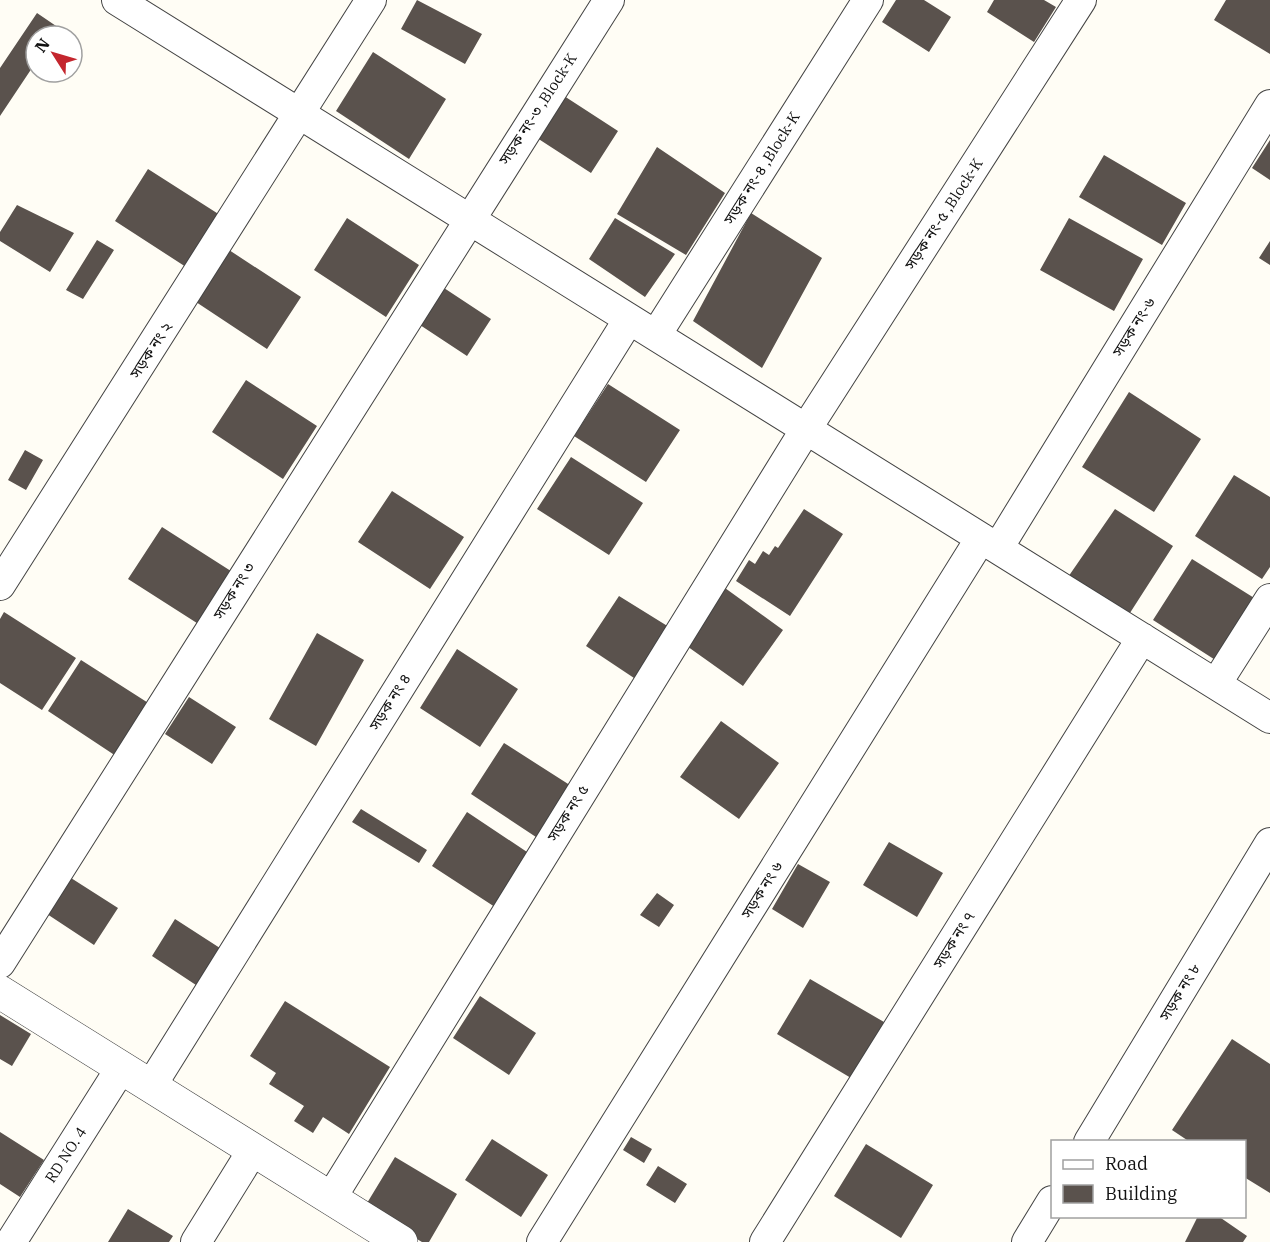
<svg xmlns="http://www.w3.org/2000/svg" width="1270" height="1242" viewBox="0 0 1270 1242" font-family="'IBM Plex Serif','Noto Sans Bengali',serif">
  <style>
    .building { fill: #5a524d }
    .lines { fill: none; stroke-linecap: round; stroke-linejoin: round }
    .minor-casing { stroke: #444; stroke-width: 32 }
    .tertiary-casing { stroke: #444; stroke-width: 34 }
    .minor { stroke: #fff; stroke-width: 30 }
    .tertiary { stroke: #fff; stroke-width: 33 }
    .labels { text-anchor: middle; stroke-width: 6; stroke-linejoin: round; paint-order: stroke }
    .street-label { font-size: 15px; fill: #111; stroke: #fff }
  </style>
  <rect width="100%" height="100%" fill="#fffdf5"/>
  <path class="building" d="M417,0L482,34L465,64L401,29Z
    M896,0H924L951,17L929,52L882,22Z
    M994,0H1044L1056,7L1034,42L987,12Z
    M1226,0H1270V54L1214,20Z
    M37,13L59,28L54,36H36V62L0,116V68Z
    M373,52L446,99L409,159L336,111Z
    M561,94L618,131L591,173L534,136Z
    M1270,140V180L1252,168Z
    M657,147L725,193L686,255L617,214Z
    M1104,155L1186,203L1162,245L1079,197Z
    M148,169L220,215L186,267L115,221Z
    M17,205L74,233L50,272L0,241V232Z
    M751,213L822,258L762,368L693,321Z
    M347,218L419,265L386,317L314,270Z
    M615,218L675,254L645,297L589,259Z
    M1069,218L1143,259L1114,311L1040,270Z
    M97,240L114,250L83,299L66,290Z
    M1270,241V265L1259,258Z
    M229,250L301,297L267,349L196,302Z
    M444,288L491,319L467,356L420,325Z
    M246,380L317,426L283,479L212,432Z
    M608,384L680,430L646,482L574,436Z
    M1129,392L1201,439L1154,512L1082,467Z
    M25,450L43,460L26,490L8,480Z
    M571,457L643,503L609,555L537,509Z
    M1234,475L1270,497V567L1262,579L1195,536Z
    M392,491L464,537L430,589L358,542Z
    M804,509L843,534L790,616L736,581L749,560L755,564L763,551L769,555L775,546L778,548Z
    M1115,509L1173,546L1128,616L1066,580Z
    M162,527L234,573L200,625L128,579Z
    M1192,559L1259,601L1220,663L1153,620Z
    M725,588L783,630L743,686L684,644Z
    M619,596L669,627L637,680L586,646Z
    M4,612L76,658L42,710L0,683V619Z
    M317,633L364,660L316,746L269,719Z
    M457,649L518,689L480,747L420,708Z
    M81,660L153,706L119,758L48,711Z
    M189,697L236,727L212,764L165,734Z
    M721,721L779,763L739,819L680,777Z
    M504,743L576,789L542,841L471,794Z
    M361,809L427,850L419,863L352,822Z
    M467,812L533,856L498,909L432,866Z
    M889,842L943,873L917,917L863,885Z
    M798,864L830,882L803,928L772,909Z
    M71,878L118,908L94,945L47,914Z
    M657,893L674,905L659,927L640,915Z
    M175,919L223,950L199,987L152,956Z
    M810,979L884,1022L851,1078L777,1034Z
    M480,996L536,1033L509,1075L453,1038Z
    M285,1001L390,1067L349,1134L323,1117L313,1133L294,1121L304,1106L269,1084L276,1073L250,1056Z
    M0,1015L31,1034L12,1066L0,1059Z
    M1232,1039L1270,1064V1193L1244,1177V1142H1190L1172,1130Z
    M0,1132L44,1160L20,1197L0,1184Z
    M631,1137L652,1149L644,1163L623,1150Z
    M492,1139L548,1175L521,1217L465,1180Z
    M866,1144L933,1185L901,1238L834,1196Z
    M395,1157L457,1194L429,1242H422L364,1208Z
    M658,1166L687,1184L675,1203L646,1185Z
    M128,1209L173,1236L169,1242H108Z
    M1198,1216H1218L1247,1236L1243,1242H1185Z"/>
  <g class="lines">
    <g class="minor-casing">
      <path id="minor" d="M117,0L1270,718
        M656,335L868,0
        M998,548L1270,105
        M0,585L371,0
        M1216,684L1270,599
        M0,963L609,0
        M151,1086L629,319
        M1089,1142L1270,843
        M331,1198L806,429L1081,0
        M11,1242L121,1068
        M196,1242L253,1150
        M542,1242L981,538
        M765,1242L1142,638
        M1027,1242L1052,1201"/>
    </g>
    <g class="tertiary-casing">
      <path id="tertiary" d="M0,992L401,1242"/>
    </g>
    <use href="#minor" class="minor"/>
    <use href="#tertiary" class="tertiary"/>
  </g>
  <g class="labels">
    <g class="street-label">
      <text transform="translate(538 109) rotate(-57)" y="5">সড়ক নং-৩ ,Block-K</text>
      <text transform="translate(762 168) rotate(-58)" y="5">সড়ক নং-৪ ,Block-K</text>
      <text transform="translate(944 214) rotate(-57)" y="5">সড়ক নং-৫ ,Block-K</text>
      <text transform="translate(1134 327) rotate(-58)" y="5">সড়ক নং-৬</text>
      <text transform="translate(151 350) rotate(-57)" y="5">সড়ক নং ২</text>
      <text transform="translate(234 591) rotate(-58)" y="5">সড়ক নং ৩</text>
      <text transform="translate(390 702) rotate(-58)" y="5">সড়ক নং ৪</text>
      <text transform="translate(568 813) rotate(-58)" y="5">সড়ক নং ৫</text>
      <text transform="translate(762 890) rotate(-58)" y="5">সড়ক নং ৬</text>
      <text transform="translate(954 940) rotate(-58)" y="5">সড়ক নং ৭</text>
      <text transform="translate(1180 992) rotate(-59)" y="5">সড়ক নং ৮</text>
      <text transform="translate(66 1155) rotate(-57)" y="5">RD NO. 4</text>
    </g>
  </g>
  <rect x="1051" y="1140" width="195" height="78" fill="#ffffff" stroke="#a0a0a0" stroke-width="1.5"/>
  <rect x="1063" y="1160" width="30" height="9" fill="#ffffff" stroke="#a0a0a0" stroke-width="1.5"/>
  <text x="1105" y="1170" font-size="18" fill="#111111">Road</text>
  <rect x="1063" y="1185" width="30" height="18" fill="#5a524d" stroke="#a0a0a0" stroke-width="1.5"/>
  <text x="1105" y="1200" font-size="18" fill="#111111">Building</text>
  <g transform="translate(54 54) rotate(307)"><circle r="28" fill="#ffffff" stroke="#a0a0a0" stroke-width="1.5"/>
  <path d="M0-4.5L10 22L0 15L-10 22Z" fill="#c4262e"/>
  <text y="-9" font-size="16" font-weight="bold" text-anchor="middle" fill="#111111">N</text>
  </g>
</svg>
